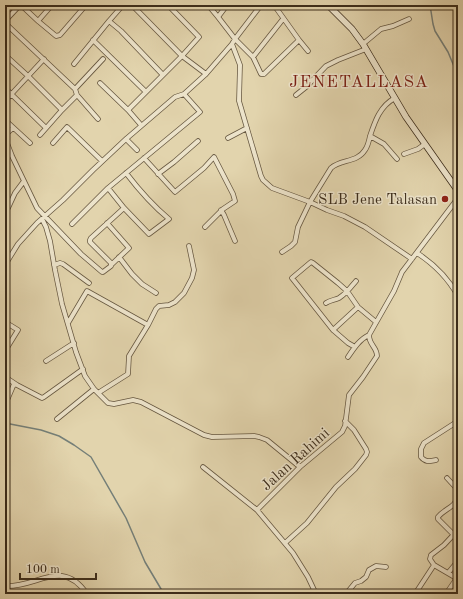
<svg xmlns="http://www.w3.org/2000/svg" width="463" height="599" viewBox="0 0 463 599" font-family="'Old Standard TT',serif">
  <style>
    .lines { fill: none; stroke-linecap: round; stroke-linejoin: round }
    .stream { stroke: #757f78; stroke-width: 1.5 }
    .street-casing { stroke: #665740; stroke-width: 5.5 }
    .secondary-casing { stroke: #3c2d1b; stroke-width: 7 }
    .street { stroke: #ece3ca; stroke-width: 4 }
    .secondary { stroke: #ece3ca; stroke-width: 5.5 }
    .poi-dot { fill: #8f2418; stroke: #ece3ca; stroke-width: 1.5 }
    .labels { text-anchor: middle; stroke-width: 3; stroke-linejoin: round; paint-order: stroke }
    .poi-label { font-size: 15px; fill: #3c2d1b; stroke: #ece3ca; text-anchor: end }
    .street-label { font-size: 15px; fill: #3c2d1b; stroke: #ece3ca }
    .quarter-label { font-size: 17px; letter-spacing: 1px; fill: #7a1f14; stroke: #ece3ca }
  </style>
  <rect width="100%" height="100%" fill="#e2d4ad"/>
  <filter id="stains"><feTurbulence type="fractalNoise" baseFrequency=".005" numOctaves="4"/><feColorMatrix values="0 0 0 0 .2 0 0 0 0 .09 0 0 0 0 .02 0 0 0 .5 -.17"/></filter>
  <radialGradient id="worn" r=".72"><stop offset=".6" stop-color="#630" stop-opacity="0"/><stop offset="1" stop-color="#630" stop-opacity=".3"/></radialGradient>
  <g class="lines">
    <path class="stream" d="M430,5L433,24L435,31L448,52L458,76
      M5,423L41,430L59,436L74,445L91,457L126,518L145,562L164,594"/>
    <g class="street-casing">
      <path id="street" d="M21,5L38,21L52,5
        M132,5L182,56L206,74
        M208,5L218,17L235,39L253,57L283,19
        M274,5L299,40L308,51
        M218,17L227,5
        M5,21L20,5
        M38,21L56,36L60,35L86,5
        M109,21L121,31L163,75
        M5,23L75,89L77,95L98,119
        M93,40L146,92
        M232,44L240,65L239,101L261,176L263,180L272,188L310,202L327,210L344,216L365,227L412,259
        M363,44L381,29L393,26L409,19
        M5,55L28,76L62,110
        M253,57L261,74H264L299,40
        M74,64L109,21L123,5
        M100,83L128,110
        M5,88L46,128
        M75,89L103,59
        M296,95L306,87L326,66L338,60L366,49
        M5,101L44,59
        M5,120L30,143
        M141,125L128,110L182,56L199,37L168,5
        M5,135L13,128
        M40,135L62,110L77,95
        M370,136L384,144L397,159
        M5,138L12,156L37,208L81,254L102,272H103L111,266V263L90,242V240L91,238L124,208
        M228,138L247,128
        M126,139L137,150
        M53,143L67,127L68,128L102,161
        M404,154L418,149L425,144
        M144,158L175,192L204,168L214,157L233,194L235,201L223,209L205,227
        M158,174L174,162L198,141
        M108,188L124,208L149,234L169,219C152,205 139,190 126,173
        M8,208L15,193L24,181
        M221,210L224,215L235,241
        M42,219L46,227L50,241L55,270L62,304L76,352L85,376L94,389L108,403L114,404L133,400L141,402L204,435L212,437L254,436L259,437L267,440L300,467
        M107,223L129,248L111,265
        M72,224L108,188L200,112L184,94
        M282,252L291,246L295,242L298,227L310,202L331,168C341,159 357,163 365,150C368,146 369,141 370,136C375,121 380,106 395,98
        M417,253C434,264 448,278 458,296
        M119,257L132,274L142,284L156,293
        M5,265L18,244L37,223L63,200L93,170L126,139L175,97L184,94L206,74L232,44L235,39L261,5
        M54,265L60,263L63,264L89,283
        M326,303C330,300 335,300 339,298C346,294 351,287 356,281
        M5,322L18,330L5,351
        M68,323L87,291L148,325
        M333,330L292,278L311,262L313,263L338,283L347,291L358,307L376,322
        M355,347L348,343L333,330L358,307
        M348,357C354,348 360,339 369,335
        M46,361L74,343
        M5,377L17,385L42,398L44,397L83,369
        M98,393L128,374L129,356L148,325L156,309L159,306L169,305L175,302L184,293L192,278L194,270L189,246
        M5,405L14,384
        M57,419L94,389
        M436,460C430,461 426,463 421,457V449L424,443L452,425L455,423L458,424
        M203,467L257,510L293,553L308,577L316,594
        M447,478L458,490
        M257,510L300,467L342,432L345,426L349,395L363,377L377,356C377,347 369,345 369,335L394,291L402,272L458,198
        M458,530L444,545L431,555L430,559L434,565L458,579
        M453,534L438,519V517C445,508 456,508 458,495
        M285,543L307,523L336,487L355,469L366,455L367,452L366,449L354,430L345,421
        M448,573L458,561
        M5,586C37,588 62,557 87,594
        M346,594L355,583L361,581L366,577L369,570L376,566L386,567
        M415,594L434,565
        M446,594L457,578"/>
    </g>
    <g class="secondary-casing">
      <path id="secondary" d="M328,5L352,29L363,44L406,117L458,191"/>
    </g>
    <use href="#street" class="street"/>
    <use href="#secondary" class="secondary"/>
  </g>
  <circle class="poi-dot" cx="445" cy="199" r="4"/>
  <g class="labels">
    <g class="poi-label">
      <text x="437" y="204">SLB Jene Talasan</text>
    </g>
    <g class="street-label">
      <text transform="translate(295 459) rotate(-42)" y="5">Jalan Rahimi</text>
    </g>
    <g class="quarter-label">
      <text x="359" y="87">JENETALLASA</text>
    </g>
  </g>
  <rect width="463" height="599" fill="none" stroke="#e2d4ad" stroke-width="20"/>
  <rect x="6" y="6" width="451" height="587" fill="none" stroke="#3c2d1b" stroke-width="2"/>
  <rect x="10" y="10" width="443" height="579" fill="none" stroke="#3c2d1b"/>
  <path d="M20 573v6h76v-6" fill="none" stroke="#3c2d1b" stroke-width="2"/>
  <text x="26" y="573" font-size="12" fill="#3c2d1b" stroke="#ece3ca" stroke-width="3" paint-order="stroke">100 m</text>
  <rect width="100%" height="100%" filter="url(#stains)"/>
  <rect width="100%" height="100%" fill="url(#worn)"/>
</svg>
